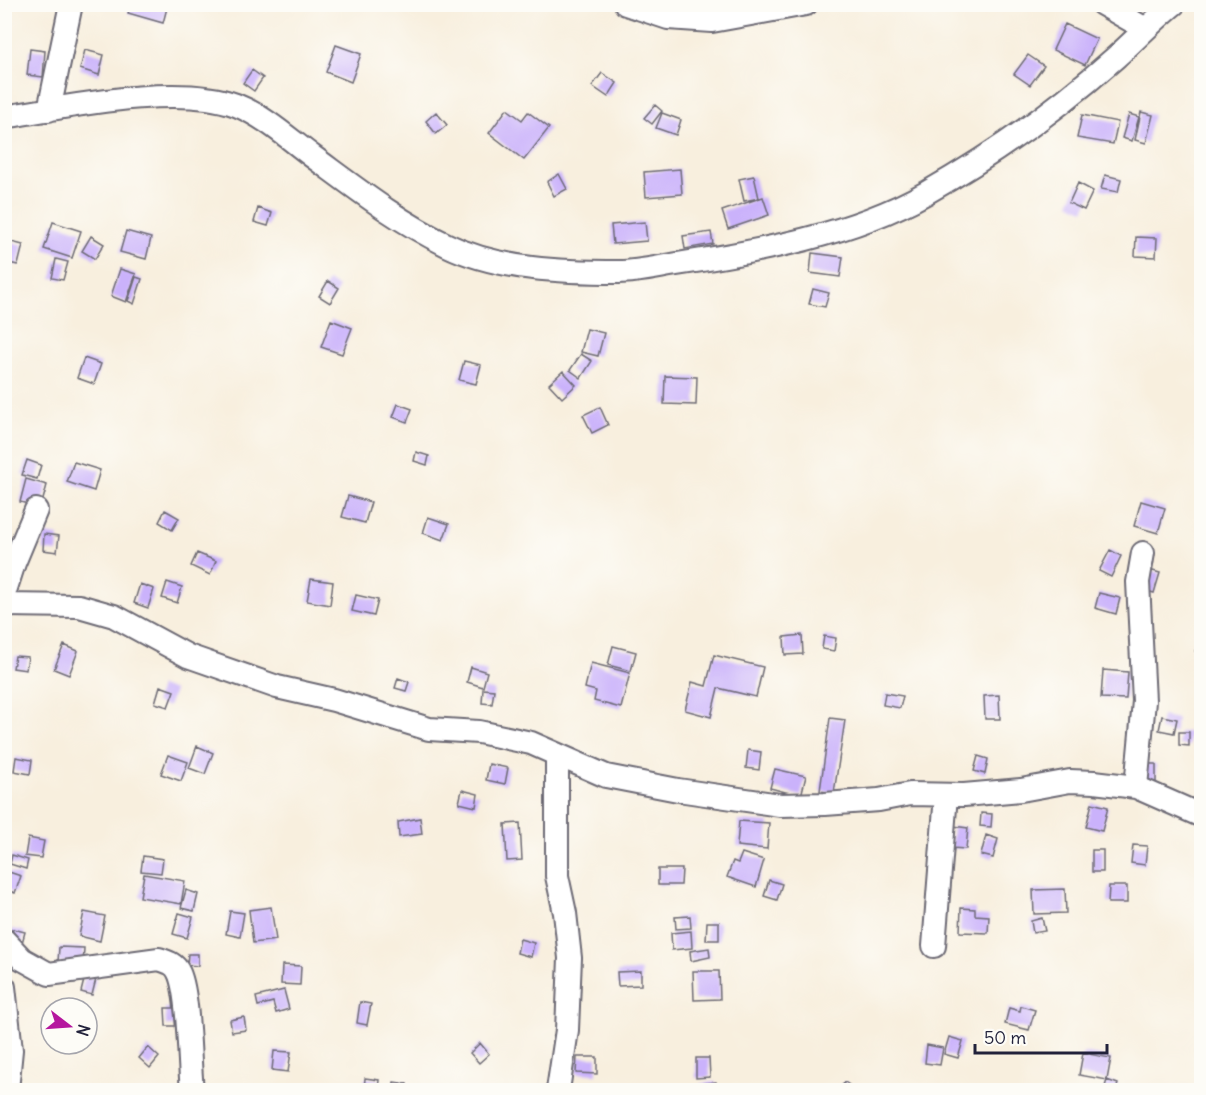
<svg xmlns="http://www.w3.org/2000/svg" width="1206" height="1095" viewBox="0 0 1206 1095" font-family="Delius,sans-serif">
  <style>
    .building { fill: #cab2fb }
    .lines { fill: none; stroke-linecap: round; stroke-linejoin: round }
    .minor-casing { stroke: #6d6a74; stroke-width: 26 }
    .minor { stroke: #fff; stroke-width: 22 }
  </style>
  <rect width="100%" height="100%" fill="#fdfcf7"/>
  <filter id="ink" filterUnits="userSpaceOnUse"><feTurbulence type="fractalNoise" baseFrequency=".0167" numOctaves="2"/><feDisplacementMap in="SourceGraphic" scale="12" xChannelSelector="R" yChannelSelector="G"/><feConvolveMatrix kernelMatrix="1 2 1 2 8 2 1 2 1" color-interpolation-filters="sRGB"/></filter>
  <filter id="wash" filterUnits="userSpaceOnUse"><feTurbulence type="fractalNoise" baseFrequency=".008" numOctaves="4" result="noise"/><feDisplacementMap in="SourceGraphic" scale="24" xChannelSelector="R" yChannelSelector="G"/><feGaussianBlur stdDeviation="1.35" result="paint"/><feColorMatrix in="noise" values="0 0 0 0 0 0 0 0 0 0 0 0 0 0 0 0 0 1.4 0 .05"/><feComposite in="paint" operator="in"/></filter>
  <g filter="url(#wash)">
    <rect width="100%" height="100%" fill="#f8efde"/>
    <g id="blocks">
      <path class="building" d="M131,4H168L163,23L128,13Z
        M1065,24L1097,39L1085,65L1053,50Z
        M336,45L361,54L351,82L326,72Z
        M30,49L45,51L43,77L27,75Z
        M85,50L104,55L99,75L80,69Z
        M1028,55L1044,66L1030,85L1014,74Z
        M252,70L263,78L254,91L243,83Z
        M602,73L617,83L608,97L592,86Z
        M655,105L662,111L652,124L644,118Z
        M507,109L522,120L528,112L549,128L524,160L489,133Z
        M436,112L447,125L436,134L426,121Z
        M1141,112L1153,115L1146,143L1135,140Z
        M662,113L681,120L676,135L656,128Z
        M1129,114L1139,117L1132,141L1122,138Z
        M1082,115L1118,122L1113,144L1077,138Z
        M680,169L682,194L646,197L644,172Z
        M559,174L567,189L554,196L547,182Z
        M1105,175L1121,179L1118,192L1101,189Z
        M754,176L759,198L744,201L739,179Z
        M1078,183L1093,191L1084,210L1069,203Z
        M763,197L769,215L728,229L722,211Z
        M258,208L272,213L268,226L254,222Z
        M53,222L81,231L72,258L44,249Z
        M645,222L647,241L613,244L611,225Z
        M126,231L151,238L146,259L120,252Z
        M711,232L713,244L685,249L683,236Z
        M91,236L104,244L95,259L82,251Z
        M1136,237L1157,238L1156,257L1135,256Z
        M4,240L23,245L18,265L4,262Z
        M812,253L843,257L840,277L810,273Z
        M56,259L68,262L63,280L52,278Z
        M120,269L136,274L126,302L111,296Z
        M136,277L142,279L134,304L128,301Z
        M328,281L339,288L330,303L319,296Z
        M813,289L829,293L825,307L809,304Z
        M331,320L352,328L342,354L321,347Z
        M587,329L604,333L598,356L581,352Z
        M581,354L592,361L581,378L570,370Z
        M84,358L101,364L94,384L77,378Z
        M464,361L481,365L476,384L459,380Z
        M563,371L576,385L562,398L549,384Z
        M665,376L697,377L696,405L664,404Z
        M398,404L412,409L407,422L393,417Z
        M600,407L608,425L592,433L583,415Z
        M416,452L429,456L427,465L414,461Z
        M27,460L41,465L37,479L22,475Z
        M74,462L100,470L94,491L67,482Z
        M26,479L47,485L41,507L20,502Z
        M348,496L371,502L365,523L342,517Z
        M1141,501L1165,508L1158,533L1134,526Z
        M165,510L179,518L172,530L159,522Z
        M428,517L449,524L443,540L423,533Z
        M44,534L59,536L57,552L43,550Z
        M1110,550L1121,556L1111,577L1099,571Z
        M197,553L216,561L210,575L191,566Z
        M1146,569L1160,573L1154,593L1141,589Z
        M311,579L333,582L330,605L307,601Z
        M167,582L182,587L177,603L162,598Z
        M140,584L154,589L148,608L134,603Z
        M1099,593L1120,598L1116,614L1095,608Z
        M356,595L378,600L374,616L352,611Z
        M1202,634V653L1195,651Z
        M802,635L803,654L785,655L784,637Z
        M824,636L836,638L834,651L822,649Z
        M64,645L78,651L69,675L54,669Z
        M613,646L636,652L631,671L608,665Z
        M714,655L763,667L756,697L718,688L711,717L685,710L692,682L706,686Z
        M15,656L28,657L26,670L13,668Z
        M591,663L630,673L621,708L594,701L596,691L585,688Z
        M471,667L487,672L483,687L467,682Z
        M1103,670L1128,672L1126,699L1101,698Z
        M398,678L409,682L406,691L395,688Z
        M160,686L174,691L168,707L155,703Z
        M483,689L494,690L492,704L482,703Z
        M885,693L903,696L900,708L883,705Z
        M999,695L1000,719H985L984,696Z
        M1162,716L1177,719L1174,733L1159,730Z
        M830,718L845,720L834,793L820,791Z
        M1179,732H1189V746L1179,745Z
        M197,746L213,753L205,774L189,768Z
        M748,750L761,752L759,770L746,768Z
        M168,755L188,762L181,781L161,774Z
        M978,756L988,759L985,774L974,771Z
        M16,757L32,760L30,774L14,771Z
        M489,764L508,768L505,784L486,780Z
        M1145,764H1156V785H1145Z
        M775,769L806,776L801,796L770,788Z
        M462,790L478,794L476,807L459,803Z
        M1092,803L1108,807L1102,831L1086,827Z
        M981,813L992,814L991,827L980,826Z
        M420,818L422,834L399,837L398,822Z
        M739,821L769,823L767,849L737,846Z
        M520,823L522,860L507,861L505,824Z
        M953,826L968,828L966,849L951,848Z
        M986,835L998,839L993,858L981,855Z
        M28,838L44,841L41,858L25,856Z
        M1133,845L1147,846L1145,865L1131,863Z
        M1092,850H1103V872H1092Z
        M742,853L764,860L756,887L727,877L733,861L738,863Z
        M12,855L28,860L26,869L10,864Z
        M143,856L163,859L161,873L141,871Z
        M658,869H682L681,885H658Z
        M9,872L21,876L15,893L4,889Z
        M144,874L185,881L181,904L140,897Z
        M769,880L782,884L777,900L764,896Z
        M1109,886H1127V903H1108Z
        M1065,889L1066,913L1034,914L1033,890Z
        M186,890L198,894L194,911L181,908Z
        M271,907L276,940L253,943L249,910Z
        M961,908L975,909V915L989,916L988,933L960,932Z
        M230,911L244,913L240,937L226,934Z
        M84,912L105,916L100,941L79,936Z
        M179,913L193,917L187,938L173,934Z
        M690,916L691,928L676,929L675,917Z
        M1042,918L1045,931L1033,933L1031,921Z
        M707,922H719V940H706Z
        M13,929L25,932L22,943L10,940Z
        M691,931L692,948L672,950L671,933Z
        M520,939L534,943L531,957L517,953Z
        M59,947L84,948L83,964L58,962Z
        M709,948L710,957L691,961L690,951Z
        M188,954H198V966L187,965Z
        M282,965L301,966L300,985L281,984Z
        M641,971V985L618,986L617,972Z
        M693,971H719L720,999L694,1000Z
        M85,976L96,979L92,995L81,992Z
        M284,990L289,1009L276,1013L273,1002L258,1006L256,997Z
        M360,1002L371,1004L367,1025L357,1023Z
        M1021,1006L1035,1010L1029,1030L1005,1024L1009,1008L1020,1011Z
        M165,1008H177L178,1026H166Z
        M244,1017L246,1030L232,1032L230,1020Z
        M949,1037L963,1041L958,1058L944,1054Z
        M480,1043L489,1054L479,1063L470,1053Z
        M927,1045L943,1048L940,1065L925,1063Z
        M148,1047L159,1057L150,1068L139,1058Z
        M274,1051L291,1052L288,1072L272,1070Z
        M1083,1053L1111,1058L1107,1080L1079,1075Z
        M577,1057H597V1074L576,1073Z
        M696,1058H709L710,1077L696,1078Z
        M365,1078L379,1080L378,1090H364Z
        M1107,1080L1118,1084L1116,1090H1104Z
        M394,1082L407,1084V1090H393Z
        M716,1082L717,1090H701L700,1084Z
        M845,1082L856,1090H838Z"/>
    </g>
  </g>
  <g filter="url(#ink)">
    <use href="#blocks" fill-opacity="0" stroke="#6d6a74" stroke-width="1.5"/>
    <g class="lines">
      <g class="minor-casing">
        <path id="minor" d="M626,4L668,18L712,21L806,4
          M1102,4L1144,28
          M49,110L71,4
          M4,117C67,107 177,83 236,105C264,116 288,138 312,156C357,189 396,220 447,245C498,270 564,272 619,272C638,272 658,267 677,264C760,251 852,235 926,193C993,155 1059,108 1116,57C1136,39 1153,21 1174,4
          M4,594L14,563L36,510
          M4,605L79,606L114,616L188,656L277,687L334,700L429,729L479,732L531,743L606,776L678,790L780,805L825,804L879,800L910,794L964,795L1021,790L1070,781L1094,782L1136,787L1202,816
          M557,756V876L565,913L570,958L567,1030L558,1090
          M1136,787L1144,701L1138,582L1143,553
          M4,940L22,959L49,974L159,959C167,962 174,963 178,971C189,990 189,1064 192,1090
          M934,946L946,795
          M4,987L11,1050L7,1090"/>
      </g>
      <use href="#minor" class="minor"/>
    </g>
  </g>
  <rect width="1206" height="1095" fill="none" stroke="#fdfcf7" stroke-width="24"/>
  <g transform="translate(69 1026) rotate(107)"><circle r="28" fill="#fdfcf7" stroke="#a5a5ac" stroke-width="1.5"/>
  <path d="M0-4.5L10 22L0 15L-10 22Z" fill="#b5179e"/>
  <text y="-9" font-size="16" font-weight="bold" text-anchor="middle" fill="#22223b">N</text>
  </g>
  <path d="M975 1044v9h132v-9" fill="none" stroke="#22223b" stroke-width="3"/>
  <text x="984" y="1044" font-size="18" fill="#22223b" stroke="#fdfcf7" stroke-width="4.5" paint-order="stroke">50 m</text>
</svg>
